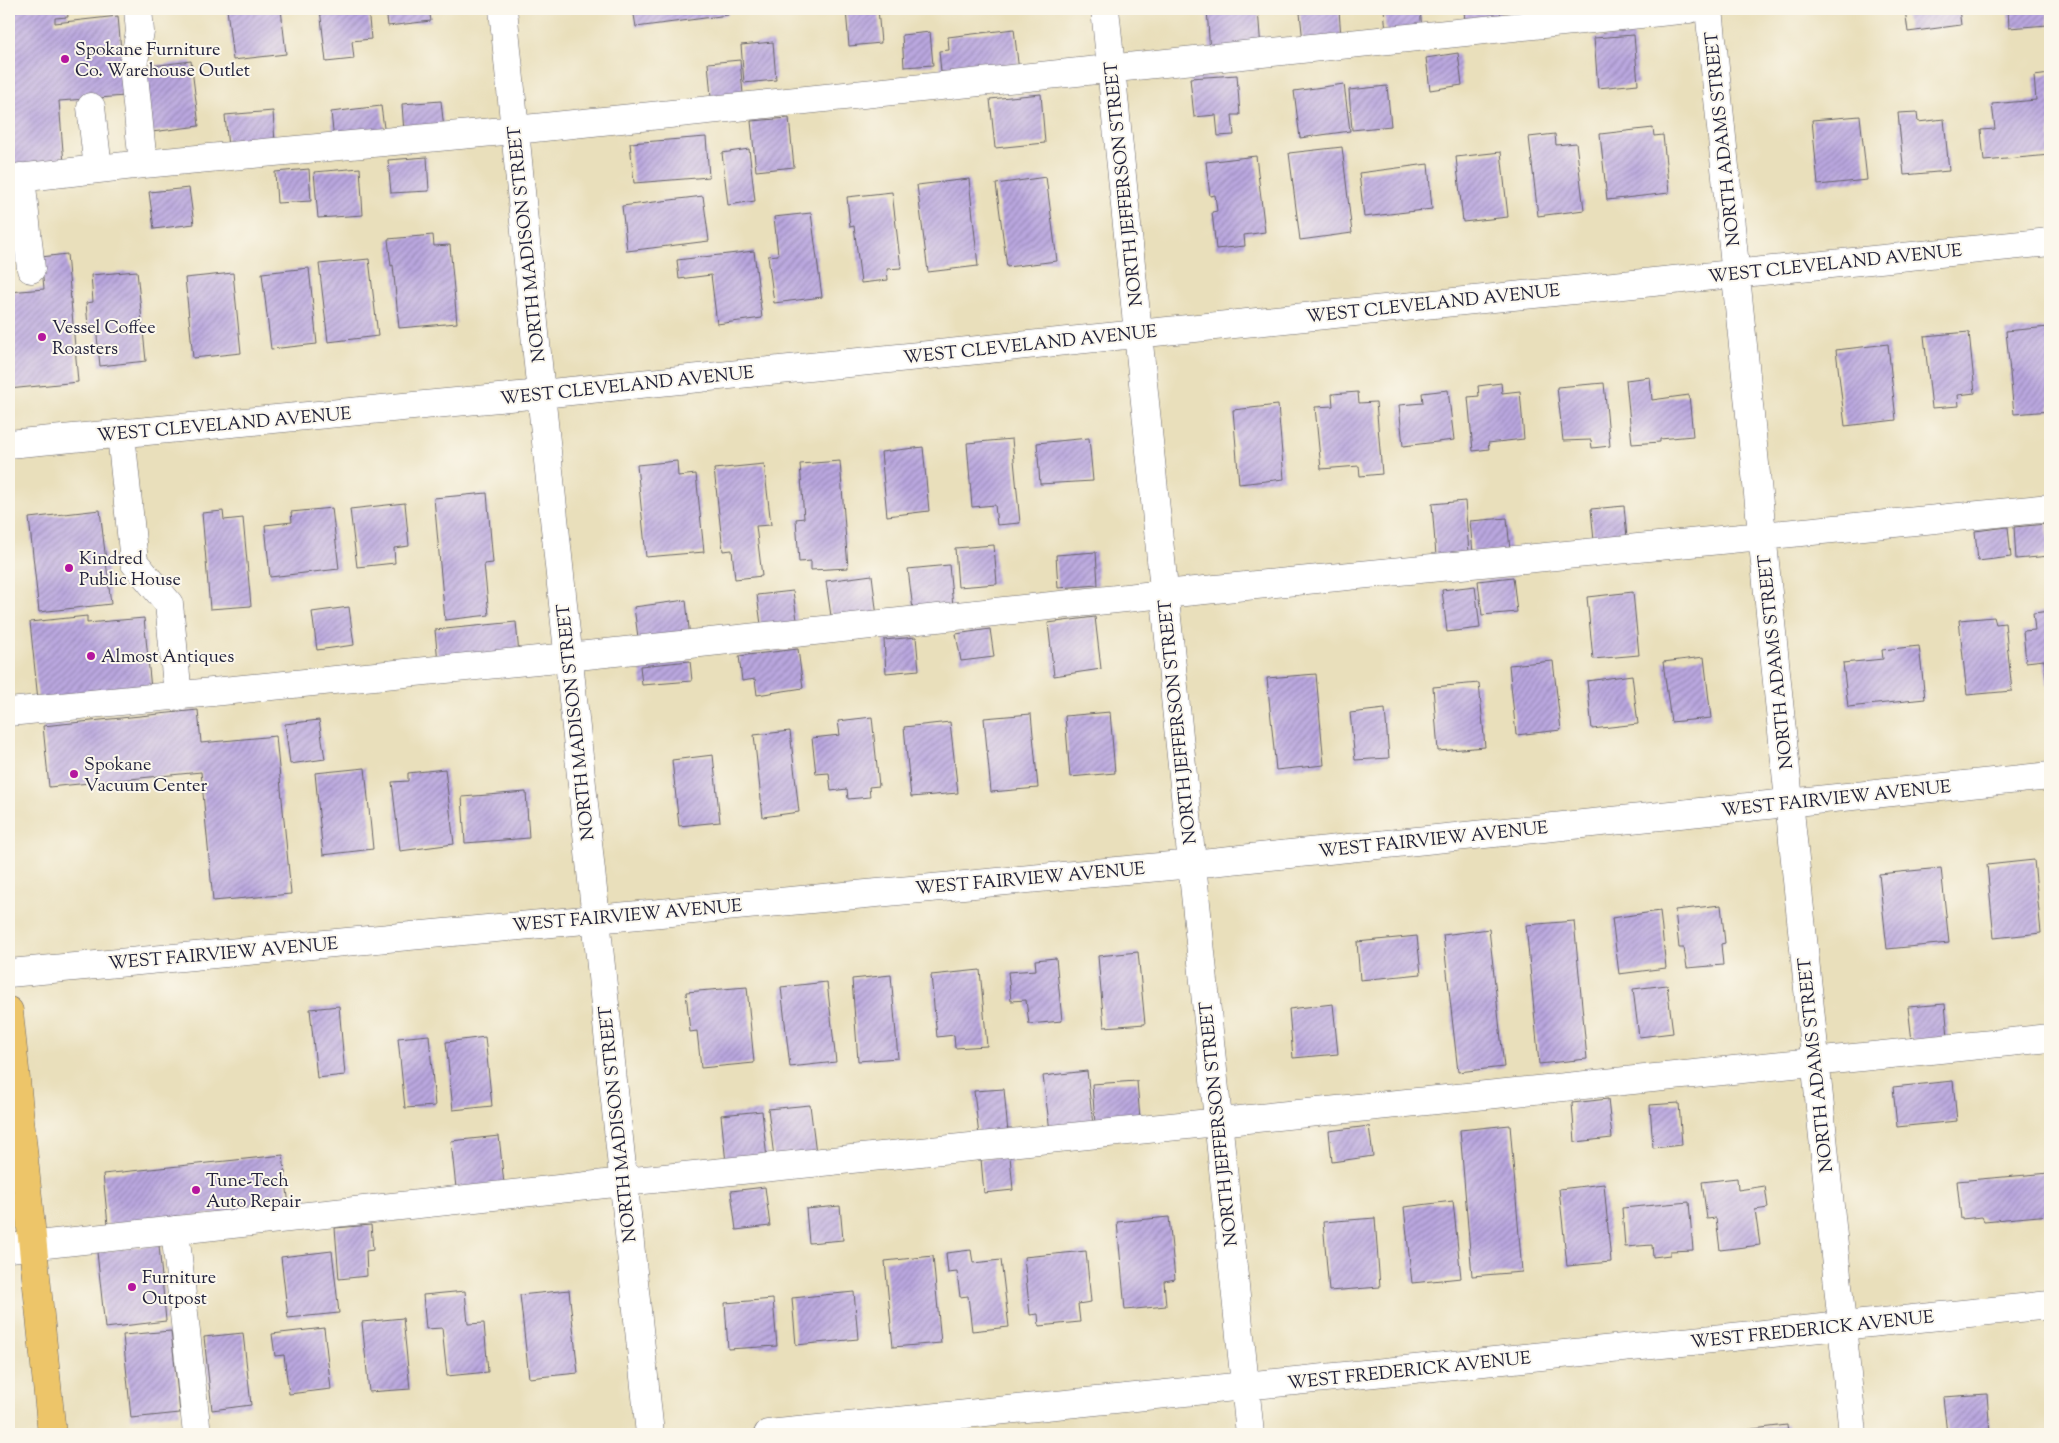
<svg xmlns="http://www.w3.org/2000/svg" width="2059" height="1443" viewBox="0 0 2059 1443" font-family="'Sorts Mill Goudy',serif">
  <style>
    .building { fill: url(#building-hatch) }
    .lines { fill: none; stroke-linecap: round; stroke-linejoin: round }
    .minor-casing { stroke: #686468; stroke-width: 29 }
    .major-casing { stroke: #686468; stroke-width: 29 }
    .minor { stroke: #fff; stroke-width: 28 }
    .major { stroke: #edc569; stroke-width: 28 }
    .poi-dot { fill: #b5179e; stroke: #fbf7ec; stroke-width: 2 }
    .labels { text-anchor: middle; stroke-width: 4; stroke-linejoin: round; paint-order: stroke }
    .poi-label { font-size: 18px; fill: #22223b; stroke: #fbf7ec; text-anchor: start }
    .street-label { font-size: 18px; fill: #22223b; stroke: #fbf7ec }
  </style>
  <defs>
    <pattern id="building-hatch" width="6" height="6" patternUnits="userSpaceOnUse" patternTransform="scale(1.25)"><rect width="6" height="6" fill="#baa7df"/><path d="M-1 1l2-2M0 6l6-6M5 7l2-2" fill="none" stroke="#9788b6"/></pattern>
  </defs>
  <rect width="100%" height="100%" fill="#fbf7ec"/>
  <filter id="ink" filterUnits="userSpaceOnUse"><feTurbulence type="fractalNoise" baseFrequency=".02" numOctaves="2"/><feDisplacementMap in="SourceGraphic" scale="10" xChannelSelector="R" yChannelSelector="G"/><feConvolveMatrix kernelMatrix="1 2 1 2 8 2 1 2 1" color-interpolation-filters="sRGB"/></filter>
  <filter id="wash" filterUnits="userSpaceOnUse"><feTurbulence type="fractalNoise" baseFrequency=".0096" numOctaves="4" result="noise"/><feDisplacementMap in="SourceGraphic" scale="20" xChannelSelector="R" yChannelSelector="G"/><feGaussianBlur stdDeviation="1.12" result="paint"/><feColorMatrix in="noise" values="0 0 0 0 0 0 0 0 0 0 0 0 0 0 0 0 0 1.4 0 .05"/><feComposite in="paint" operator="in"/></filter>
  <g filter="url(#wash)">
    <rect width="100%" height="100%" fill="#e9dfbb"/>
    <g id="blocks">
      <path class="building" d="M9,9H67L68,17L55,18V23L118,16L125,96L59,101L64,164L9,170Z
        M227,9H281L286,54L233,60Z
        M320,9H368L371,39L352,41L354,59L326,62Z
        M386,9H429L431,21L388,26Z
        M633,9H728V15L636,27Z
        M878,9L881,43L849,46L846,10Z
        M1207,9H1258L1261,49L1210,53Z
        M1384,9H1420L1422,29L1386,32Z
        M1464,9H1500L1501,21L1465,24Z
        M1905,9H1959L1961,25L1908,32Z
        M2008,9H2047L2048,25L2009,28Z
        M1339,10L1341,38L1303,42L1300,13Z
        M1014,29L1019,71L965,77V70L941,72L939,51L949,50L948,37Z
        M930,32L933,65L904,67L902,35Z
        M1634,35L1638,84L1598,88L1594,38Z
        M773,42L776,80L744,83L741,45Z
        M1458,53L1462,85L1430,90L1426,58Z
        M740,60L743,94L711,97L708,63Z
        M191,61L199,126L152,132L144,67Z
        M2050,74V155L1984,161L1981,130L1995,129L1992,104L2036,100L2034,76Z
        M1237,75L1240,115H1232L1234,135L1218,136L1216,115L1194,117L1190,78Z
        M1344,84L1350,131L1300,138L1294,91Z
        M1387,86L1391,126L1352,130L1349,90Z
        M1041,94L1045,143L995,148L990,99Z
        M441,101L444,129L404,133L402,104Z
        M381,106L385,135L334,141L331,112Z
        M273,111L275,144L228,148L225,115Z
        M1917,112L1918,122L1944,119L1949,171L1904,175L1898,113Z
        M1860,116L1867,180L1818,185L1812,120Z
        M789,118L794,167L756,171L751,121Z
        M1653,128L1654,136L1663,135L1669,193L1607,200L1600,134Z
        M1555,134L1556,145L1576,143L1584,210L1538,216L1529,137Z
        M706,137L709,177L634,183L630,143Z
        M1342,147L1352,233L1300,240L1289,153Z
        M749,149L755,201L728,205L722,153Z
        M1501,152L1508,217L1463,222L1456,157Z
        M1256,156L1265,232L1244,235L1245,246L1216,249L1212,212L1217,211L1215,195L1210,196L1206,162Z
        M427,157L429,191L391,193L388,160Z
        M1428,164L1432,209L1364,217L1359,173Z
        M360,168L363,215L318,218L314,172Z
        M309,169L311,201L277,203L275,172Z
        M1046,177L1057,261L1007,267L996,184Z
        M969,179L978,266L928,272L917,185Z
        M189,188L194,224L154,229L149,192Z
        M892,192L901,268L887,269L888,280L861,283L854,226L850,227L847,197Z
        M703,196L709,241L627,251L622,206Z
        M811,213L822,297L774,303L768,256L778,255L774,217Z
        M433,235L434,246L450,245L457,323L399,328L393,265L391,266L388,239Z
        M754,251L762,318L717,324L711,275L679,279L677,260Z
        M67,254L78,382L9,389V292L44,289L41,257Z
        M369,259L378,336L328,342L319,264Z
        M309,268L317,344L271,349L262,273Z
        M137,271L146,361L100,366L96,326H88L86,303L93,302L91,275Z
        M233,273L241,353L193,358L185,278Z
        M2049,327L2050,411L2014,414L2006,331Z
        M1969,332L1975,393L1958,395L1959,406L1932,408L1924,336Z
        M1888,344L1896,420L1845,426L1836,350Z
        M1650,377L1652,400L1689,395L1693,436L1660,439V442L1632,444L1626,380Z
        M1501,383L1502,393L1520,391L1524,439L1488,443L1489,449L1473,451L1468,397L1479,396L1478,386Z
        M1604,383L1610,446L1592,448L1591,440L1563,441L1557,387Z
        M1448,390L1454,440L1403,446L1399,405L1423,403L1422,393Z
        M1358,392L1359,403L1376,402L1382,474L1360,476L1359,466L1321,469L1315,407L1333,406L1332,394Z
        M1278,405L1284,479L1239,484L1233,410Z
        M1089,438L1093,481L1040,484L1037,443Z
        M1012,439L1020,523L997,525L995,505L972,507L967,443Z
        M923,447L929,511L887,516L881,452Z
        M677,461L678,476L696,474L704,552L646,557L637,465Z
        M840,461L848,568L811,570V561L799,562L796,519L804,518L800,464Z
        M764,464L771,525L756,526L762,576L735,579L732,550L723,551L714,469Z
        M487,493L493,563L484,564L489,615L445,620L434,498Z
        M1465,501L1469,553L1436,556L1432,504Z
        M405,503L409,546L394,548L395,563L357,567L350,509Z
        M1624,506L1627,538L1594,541L1591,509Z
        M332,508L339,569L270,577L265,525L292,522L291,512Z
        M100,510L111,604L39,612L29,518Z
        M223,511L224,520L243,518L251,606L210,609L202,513Z
        M1507,518L1510,550L1473,553L1470,521Z
        M2047,524L2050,556L2016,559L2014,527Z
        M2008,527L2011,557L1978,561L1975,531Z
        M994,545L997,584L958,587L955,548Z
        M1096,552L1098,585L1058,588L1056,555Z
        M949,565L953,606L913,610L908,569Z
        M872,575L877,617L832,623L826,581Z
        M1513,577L1517,612L1482,615L1478,581Z
        M1475,586L1480,628L1447,632L1442,590Z
        M793,591L798,627L762,632L757,595Z
        M1633,592L1639,655L1593,659L1587,597Z
        M686,600L690,638L639,645L634,607Z
        M349,607L354,645L317,650L312,612Z
        M2050,611V684H2047L2044,660L2026,662L2023,631L2035,630L2033,613Z
        M87,616V623L144,618L151,689L38,700L30,622Z
        M1095,617L1101,669L1054,676L1048,623Z
        M1994,617L1996,624L2005,623L2012,691L1967,695L1959,620Z
        M516,622L519,654L438,662L435,630Z
        M990,629L994,657L961,661L956,634Z
        M916,637L919,670L886,673L884,640Z
        M1919,646L1925,699L1848,707L1843,663L1883,659L1882,650Z
        M798,649L803,688L757,695L755,679L742,681L739,656Z
        M1704,657L1711,718L1671,722L1663,662Z
        M690,661L692,681L642,685L640,666Z
        M1553,661L1561,730L1516,735L1509,665Z
        M1316,674L1324,765L1276,770L1267,678Z
        M1632,675L1638,724L1592,729L1587,681Z
        M1479,683L1485,747L1438,751L1433,687Z
        M1385,709L1389,758L1355,760L1350,713Z
        M198,710L201,743L276,736L291,894L213,901L201,772L49,787L43,726Z
        M1110,712L1115,773L1070,777L1065,716Z
        M1031,714L1038,788L991,792L984,718Z
        M872,717L879,786L869,787L870,797L848,799L847,789L831,791L829,773L816,774L812,738L840,735L838,721Z
        M319,720L325,759L290,764L285,724Z
        M950,722L958,793L911,797L904,727Z
        M790,731L799,812L763,817L754,735Z
        M713,755L720,822L679,826L672,760Z
        M365,768L373,849L323,855L315,773Z
        M445,769L454,844L400,851L392,782L408,781V773Z
        M526,792L529,838L465,843L462,797Z
        M2034,860L2041,933L1994,938L1987,865Z
        M1941,868L1949,943L1887,949L1879,874Z
        M1721,905L1725,943L1721,944L1723,965L1687,968L1684,948H1679L1675,910Z
        M1660,911L1666,968L1619,974L1612,918Z
        M1574,921L1587,1059L1539,1064L1526,925Z
        M1489,929L1504,1067L1458,1072L1443,935Z
        M1417,936L1421,974L1360,980L1357,942Z
        M1138,952L1145,1024L1104,1027L1098,956Z
        M1056,958L1062,1021L1029,1024L1026,1000L1011,1001L1008,972L1036,970L1035,960Z
        M980,970L987,1046L955,1048L954,1035L937,1037L931,975Z
        M891,975L898,1058L858,1061L852,979Z
        M827,982L836,1062L790,1067L781,987Z
        M1667,985L1673,1033L1639,1037L1633,989Z
        M747,987L754,1063L701,1068L697,1031L690,1032L686,992Z
        M1333,1004L1338,1054L1293,1058L1289,1009Z
        M1945,1004L1948,1037L1912,1041L1908,1007Z
        M339,1006L345,1075L317,1078L310,1009Z
        M429,1035L435,1106L405,1108L398,1038Z
        M485,1037L492,1106L453,1110L446,1042Z
        M1087,1071L1093,1125L1050,1131L1043,1076Z
        M1137,1081L1140,1120L1095,1124L1092,1084Z
        M1953,1081L1957,1121L1897,1127L1893,1087Z
        M1004,1089L1008,1133L979,1136L974,1091Z
        M1608,1099L1612,1138L1575,1142L1572,1103Z
        M1679,1103L1682,1145L1653,1148L1650,1105Z
        M810,1105L816,1153L774,1157L768,1109Z
        M762,1111L767,1159L726,1163L721,1115Z
        M1510,1125L1522,1272L1472,1276L1460,1130Z
        M1369,1126L1373,1156L1332,1162L1329,1131Z
        M499,1136L504,1184L456,1188L451,1141Z
        M283,1155L289,1206L108,1225L103,1174Z
        M1010,1156L1013,1190L984,1193L981,1159Z
        M2050,1173V1215L1984,1221L1982,1217L1961,1219L1957,1181Z
        M1737,1178L1738,1190L1765,1186L1768,1208L1755,1210L1760,1245L1720,1250L1716,1218L1707,1219L1702,1182Z
        M1604,1184L1611,1262L1567,1266L1559,1189Z
        M765,1187L770,1226L736,1230L731,1191Z
        M1453,1201L1461,1278L1412,1283L1404,1207Z
        M1689,1202L1693,1250L1670,1251V1255L1653,1257L1652,1245L1625,1247L1622,1208Z
        M840,1206L843,1240L809,1243L806,1209Z
        M1169,1217L1175,1279L1164,1281L1166,1306L1125,1310L1117,1222Z
        M1375,1218L1380,1287L1329,1291L1323,1222Z
        M371,1225L373,1250L366,1251L367,1276L339,1279L335,1228Z
        M159,1245L166,1321L105,1328L97,1252Z
        M971,1250L973,1263L1001,1260L1009,1327L972,1331L968,1296L960,1297L957,1272L948,1273L946,1253Z
        M332,1251L339,1313L288,1318L281,1257Z
        M1086,1251L1091,1302L1078,1304L1080,1322L1039,1326L1038,1314L1030,1315L1024,1257Z
        M933,1256L941,1343L893,1347L885,1261Z
        M569,1290L578,1373L529,1378L520,1295Z
        M465,1291L468,1324L484,1323L488,1372L447,1376L442,1328L426,1329L423,1295Z
        M854,1292L858,1339L796,1345L792,1298Z
        M773,1299L777,1346L728,1349L725,1303Z
        M403,1318L410,1389L369,1392L362,1322Z
        M324,1328L331,1389L289,1394L284,1355L275,1356L272,1334Z
        M171,1331L180,1413L131,1418L123,1335Z
        M243,1333L251,1405L212,1410L204,1337Z
        M1987,1394L1990,1434H1947L1943,1397Z
        M1787,1425L1788,1434H1737L1736,1431Z"/>
    </g>
  </g>
  <g filter="url(#ink)">
    <use href="#blocks" fill-opacity="0" stroke="#686468" stroke-width="1"/>
    <g class="lines">
      <g class="minor-casing">
        <path id="minor" d="M138,9L140,32L133,65L143,164
          M503,9L541,394L650,1434
          M1105,9L1250,1434
          M1709,9L1853,1434
          M91,107L98,169
          M21,177L31,269
          M9,179L143,164L515,130L1689,9
          M121,434L134,562L169,604L178,696
          M9,444L541,394L2050,242
          M9,712L568,657L1164,594L2050,508
          M9,973L1192,864L2050,776
          M175,1230L197,1434
          M9,1248L624,1182L2050,1038
          M768,1434L2050,1305"/>
      </g>
      <g class="major-casing">
        <path id="major" d="M9,1011L52,1434"/>
      </g>
      <use href="#minor" class="minor"/>
      <use href="#major" class="major"/>
    </g>
  </g>
  <g class="poi-dot">
    <circle cx="65" cy="59" r="5"/>
    <circle cx="42" cy="337" r="5"/>
    <circle cx="69" cy="568" r="5"/>
    <circle cx="91" cy="656" r="5"/>
    <circle cx="74" cy="774" r="5"/>
    <circle cx="196" cy="1190" r="5"/>
    <circle cx="132" cy="1287" r="5"/>
  </g>
  <g class="labels">
    <g class="poi-label">
      <text x="75" y="55">Spokane Furniture<tspan x="75" dy="21">Co. Warehouse Outlet</tspan></text>
      <text x="52" y="333">Vessel Coffee<tspan x="52" dy="21">Roasters</tspan></text>
      <text x="79" y="564">Kindred<tspan x="79" dy="21">Public House</tspan></text>
      <text x="101" y="662">Almost Antiques</text>
      <text x="84" y="770">Spokane<tspan x="84" dy="21">Vacuum Center</tspan></text>
      <text x="206" y="1186">Tune-Tech<tspan x="206" dy="21">Auto Repair</tspan></text>
      <text x="142" y="1283">Furniture<tspan x="142" dy="21">Outpost</tspan></text>
    </g>
    <g class="street-label">
      <text transform="translate(1722 139) rotate(-96)" y="6">NORTH ADAMS STREET</text>
      <text transform="translate(1123 184) rotate(-96)" y="6">NORTH JEFFERSON STREET</text>
      <text transform="translate(526 244) rotate(-96)" y="6">NORTH MADISON STREET</text>
      <text transform="translate(1835 263) rotate(-6)" y="6">WEST CLEVELAND AVENUE</text>
      <text transform="translate(1433 303) rotate(-6)" y="6">WEST CLEVELAND AVENUE</text>
      <text transform="translate(1030 344) rotate(-6)" y="6">WEST CLEVELAND AVENUE</text>
      <text transform="translate(627 385) rotate(-6)" y="6">WEST CLEVELAND AVENUE</text>
      <text transform="translate(224 424) rotate(-5)" y="6">WEST CLEVELAND AVENUE</text>
      <text transform="translate(1775 662) rotate(-96)" y="6">NORTH ADAMS STREET</text>
      <text transform="translate(575 722) rotate(-96)" y="6">NORTH MADISON STREET</text>
      <text transform="translate(1177 722) rotate(-96)" y="6">NORTH JEFFERSON STREET</text>
      <text transform="translate(1836 798) rotate(-6)" y="6">WEST FAIRVIEW AVENUE</text>
      <text transform="translate(1433 839) rotate(-6)" y="6">WEST FAIRVIEW AVENUE</text>
      <text transform="translate(1030 878) rotate(-5)" y="6">WEST FAIRVIEW AVENUE</text>
      <text transform="translate(627 915) rotate(-5)" y="6">WEST FAIRVIEW AVENUE</text>
      <text transform="translate(223 953) rotate(-5)" y="6">WEST FAIRVIEW AVENUE</text>
      <text transform="translate(1815 1065) rotate(-96)" y="6">NORTH ADAMS STREET</text>
      <text transform="translate(617 1124) rotate(-96)" y="6">NORTH MADISON STREET</text>
      <text transform="translate(1218 1124) rotate(-96)" y="6">NORTH JEFFERSON STREET</text>
      <text transform="translate(1812 1329) rotate(-6)" y="6">WEST FREDERICK AVENUE</text>
      <text transform="translate(1409 1370) rotate(-6)" y="6">WEST FREDERICK AVENUE</text>
    </g>
  </g>
  <rect width="2059" height="1443" fill="none" stroke="#fbf7ec" stroke-width="30"/>
</svg>
